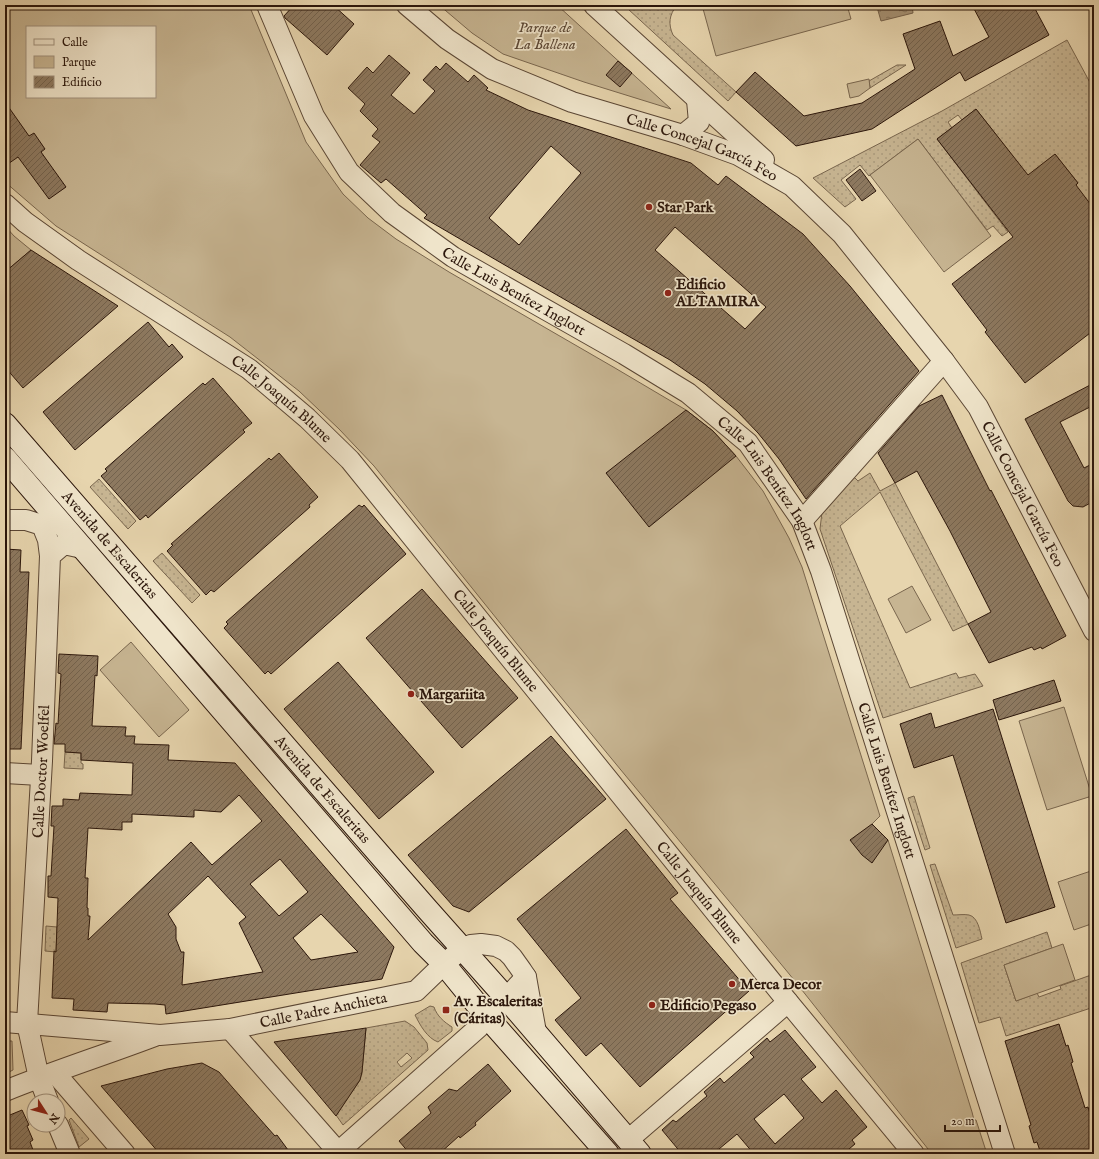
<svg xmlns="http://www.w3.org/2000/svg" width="1099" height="1159" viewBox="0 0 1099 1159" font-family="'IM FELL English',serif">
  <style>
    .grass { fill: url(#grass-dots); stroke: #79664e; fill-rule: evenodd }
    .park { fill: #c7b592; stroke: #79664e; fill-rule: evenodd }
    .water { fill: url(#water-ripples); stroke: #75624c }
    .building { fill: url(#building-hatch); stroke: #2b160b; fill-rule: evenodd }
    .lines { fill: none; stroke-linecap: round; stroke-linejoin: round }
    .street-casing { stroke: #5a4634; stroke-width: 22 }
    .secondary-casing { stroke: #2b160b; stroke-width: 24 }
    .street { stroke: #efe4ca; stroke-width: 20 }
    .secondary { stroke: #efe4ca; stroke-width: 22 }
    .poi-dot { fill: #8f2418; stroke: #efe4ca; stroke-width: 1.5 }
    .labels { text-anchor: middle; stroke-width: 3.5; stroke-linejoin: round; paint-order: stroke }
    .park-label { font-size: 15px; font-style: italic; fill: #5a4634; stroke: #efe4ca }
    .street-label { font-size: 15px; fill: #2b160b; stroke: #efe4ca }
    .poi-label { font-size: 15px; font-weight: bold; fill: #2b160b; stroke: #efe4ca; text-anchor: start }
  </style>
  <defs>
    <pattern id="grass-dots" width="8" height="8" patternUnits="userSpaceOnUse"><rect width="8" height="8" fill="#c7b592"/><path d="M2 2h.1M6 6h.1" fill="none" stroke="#ab9b7d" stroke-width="1.8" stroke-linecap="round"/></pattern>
    <pattern id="water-ripples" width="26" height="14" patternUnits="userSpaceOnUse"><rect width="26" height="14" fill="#a79477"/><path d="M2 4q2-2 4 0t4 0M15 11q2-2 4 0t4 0" fill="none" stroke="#887860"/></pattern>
    <pattern id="building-hatch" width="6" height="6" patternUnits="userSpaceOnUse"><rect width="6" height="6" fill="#8d7960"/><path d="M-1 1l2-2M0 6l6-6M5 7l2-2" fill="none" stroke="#73624d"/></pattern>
  </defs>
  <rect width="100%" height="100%" fill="#e7d5ae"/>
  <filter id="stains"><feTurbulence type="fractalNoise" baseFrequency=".005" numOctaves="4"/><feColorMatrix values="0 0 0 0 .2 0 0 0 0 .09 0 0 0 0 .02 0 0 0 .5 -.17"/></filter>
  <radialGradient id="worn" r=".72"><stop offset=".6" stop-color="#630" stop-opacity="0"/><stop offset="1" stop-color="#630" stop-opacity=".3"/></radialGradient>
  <path class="grass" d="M644,5H677C669,15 668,24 673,35L736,92L728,101L628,9Z
    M1067,40L1094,90V209L1067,192L1078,183L1055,154L1035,185L976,109L962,120L958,115L948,122L952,128L937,139L1008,232L1002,236L993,226L987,230L918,139L870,175L869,176L860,165L841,180L856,199L845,207L813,178L942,111Z
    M897,65H906L870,88L869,81Z
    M870,473L880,491L895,483L968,624L953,631L880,492L840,526L910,688L956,673L959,678L975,674L983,686L883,718L820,529L822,512L854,477L858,481Z
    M99,479L136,521L128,529L90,487Z
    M162,553L200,595L192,603L153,561Z
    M65,752L81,753V763L83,764V769L64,768Z
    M914,796L930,848L925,850L908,798Z
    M935,864L953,915C958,915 964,914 969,915C978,917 980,931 982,939L956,948L930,865Z
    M46,926L57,927L56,952L45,951Z
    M1047,932L1052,948L1004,965L1016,1001L1037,993L1039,997L1061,989L1060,986L1094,974V1007L1006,1036L1000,1017L979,1023L961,963Z
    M430,1006L434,1007C437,1016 444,1022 452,1027V1031L438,1042C427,1038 420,1025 415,1015Z
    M405,1021L414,1027L427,1043L428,1050L343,1125L336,1115L360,1080L362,1072L366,1028ZM407,1053L412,1058L401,1067L397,1062Z
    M71,1118L89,1139L79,1147L69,1120Z"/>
  <path class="park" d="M5,5H249L306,142L343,194L368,218L396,239L449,272L615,368L686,410L713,431L736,456L763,491L789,538L802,567L880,816L872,824L878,830L877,832L888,840L972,1112L974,1120H976L987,1154H932L790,975L517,644L374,466L339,429L299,391L230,337L56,226L5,182ZM27,27H155V97H27Z
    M439,5H557L671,109L584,82L503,54L472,33Z
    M702,5H847L851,19L716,56Z
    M869,79L870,88L859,96L850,98L847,84Z
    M918,139L991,236L944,272L870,175Z
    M5,226L14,236L31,250L5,272Z
    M912,586L931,620L906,633L888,599Z
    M131,642L189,710L159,737L100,670Z
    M1064,707L1092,796L1047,810L1019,721Z
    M1094,870V923L1074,930L1058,882Z
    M1063,944L1075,980L1016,1001L1004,965Z
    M5,1041H12L13,1070L5,1074Z"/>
  <path class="water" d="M885,5H912L913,13L881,21L877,7Z"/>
  <path class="building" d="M294,5H333L354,24L327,55L285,18L284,16Z
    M972,5H1033L1049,35L965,81L960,72L872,129L796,146L736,92L755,72L804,116L862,103L915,69L903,34L940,21L953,56L989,37Z
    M389,55L410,73L391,95L414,114L435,91L423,80L436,66L440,70L446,63L468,82L474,75L488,88L486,90L528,110L691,163L718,185L726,176L803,234L850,286L919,371L806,499L779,459L758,433L737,411L705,384L670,360L503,264L424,218L427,215L386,179L381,183L360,165L380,142L372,136L378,129L360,111L365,104L348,88L367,67L373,73ZM551,146L581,173L519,245L489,218ZM675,227L766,307L745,329L655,250Z
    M618,61L632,73L620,87L606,75Z
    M5,102L29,136L34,133L45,149L41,152L66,187L49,199L18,157L5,166Z
    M976,109L1028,175L1055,154L1078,183L1076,185L1094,209V330L1025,383L985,332L987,330L952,284L1013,237L937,139Z
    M860,169L876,191L862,201L846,180Z
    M31,250L118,306L23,388L5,367V272Z
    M148,322L169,347L172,344L183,357L75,450L43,412Z
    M213,378L252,423L243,430L245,432L148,518L146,515L140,520L101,476L107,471L105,469L203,383L205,385Z
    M1094,383V405L1060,422L1084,468L1094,463V501L1083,507L1073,506L1068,501L1025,419Z
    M942,395L990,491L991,490L1066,636L1042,649L1041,647L1034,650L1032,647L989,663L968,624L991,612L950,531L917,471L895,483L878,453L919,406Z
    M686,410L713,431L736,456L649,527L606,473Z
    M279,453L318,497L309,505L310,507L214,592L211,590L206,595L167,551L173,545L171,544L269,458L271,460Z
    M359,505L362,507L364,505L406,554L271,674L268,671L265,674L224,628L228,624L226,622Z
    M5,549L21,550L20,572H29L21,749H5Z
    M422,589L518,698L462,748L366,638Z
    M59,654L98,656L97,676L95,675L92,726L126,727L125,736H135L134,744L169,745L168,760L235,763L394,947L382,979L166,1014L165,1005L155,1004L108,1003L107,1012L73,1010L74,999L52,998L54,951L56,952L58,898L48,897V876H51L54,826H51L52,806H63V799L79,800L80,793L132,795L133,763L81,760V753L65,752V744H54L56,723L58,724L61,674L58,673ZM239,795L262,821L212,865L191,842L88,940L90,916H88V908H87L88,878H85L88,828L122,830V822H132V814L194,817V810L221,812ZM280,859L308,892L279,916L250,884ZM208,876L246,917L239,923L263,972L182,985L184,952H181L176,939V927L168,914ZM321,914L358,952L311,960L293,938Z
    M338,662L434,772L379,819L284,709Z
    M1054,680L1061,701L999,720L993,700Z
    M993,709L1055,907L1006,923L953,755L914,768L900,724L931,713L935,728Z
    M551,736L606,799L469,912L453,906L408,855Z
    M872,824L888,840L872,863L862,855L850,840Z
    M626,829L678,893L670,899L749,991L640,1087L601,1043L586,1056L555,1020L581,998L517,919Z
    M1059,1024L1066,1046L1068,1045L1073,1062L1071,1063L1085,1108L1088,1107L1094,1127V1154H1041L1037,1142L1034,1143L1029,1126L1031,1125L1005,1041Z
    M366,1028L362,1072L360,1080L336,1116L274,1042Z
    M785,1030L816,1067L801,1079L822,1103L836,1090L867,1127L852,1140L855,1144L843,1154H754L737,1134L713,1154H682L662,1130L673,1120L676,1122L707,1096L704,1092L720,1078L724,1083L754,1057L750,1053L767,1038L770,1042ZM784,1094L804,1118L775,1144L754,1119Z
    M202,1063L219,1072L267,1127L275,1136L277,1135L291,1154H160L101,1086L167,1069Z
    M488,1064L511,1091L475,1123L476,1125L460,1138L459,1136L439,1154H410L399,1141L431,1113L428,1107L449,1089L457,1091Z
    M22,1110L29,1125L27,1126L33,1140L30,1142L33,1150L25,1154H5V1117Z"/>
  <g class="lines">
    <g class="street-casing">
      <g id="street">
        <path id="s1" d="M267,5L314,116L349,172L392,213L453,257L624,354L688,393L748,443L802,521L821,571L1005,1154"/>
        <path id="s2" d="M407,5L447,39L492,69L572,102L683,135L738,155L792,186L842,234L944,361L978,407L1094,631"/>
        <path d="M594,5L764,160"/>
        <path d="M683,135L699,122L697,100"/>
        <path id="s3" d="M5,204L25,222L78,260L249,369L307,418L350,460L788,1002L914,1154"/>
        <path d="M5,520H26L42,525L48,540L50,556"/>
        <path d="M802,521L944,361"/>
        <path d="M5,773L40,775"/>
        <path id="s4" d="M5,1022L160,1035L230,1029L416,991L444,964L462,949L471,945L481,944L496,946L506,951L512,957L522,971L526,977L529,994L536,1032"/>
        <path d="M230,1029L340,1154"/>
        <path d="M55,1073L125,1154"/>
        <path d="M5,1091C54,1071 105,1055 155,1036"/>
        <path id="s5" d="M48,1101L39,1078L27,1023L42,761L50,556L64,544L82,548"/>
        <path d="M58,1125L70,1154"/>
        <path d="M628,1140L788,1002"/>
        <path d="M336,1154L479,1027L526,977"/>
      </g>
    </g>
    <g class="secondary-casing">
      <g id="secondary">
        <path id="s6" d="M5,424L427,909L507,999L640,1154"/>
        <path d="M5,458L423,943L444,964L488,1018L608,1154"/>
      </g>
    </g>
    <use href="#street" class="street"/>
    <use href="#secondary" class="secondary"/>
  </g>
  <g class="poi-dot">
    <circle cx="649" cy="207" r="4"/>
    <circle cx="668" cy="293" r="4"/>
    <circle cx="411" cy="694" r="4"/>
    <circle cx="732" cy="984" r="4"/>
    <circle cx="652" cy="1005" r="4"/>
    <rect x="442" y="1006" width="8" height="8" rx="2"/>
  </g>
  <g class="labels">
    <g class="park-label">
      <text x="545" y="32">Parque de<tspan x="545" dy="17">La Ballena</tspan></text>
    </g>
    <g class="street-label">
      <text dy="5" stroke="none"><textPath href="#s2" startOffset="331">Calle Concejal García Feo</textPath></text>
      <text dy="5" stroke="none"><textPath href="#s1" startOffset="391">Calle Luis Benítez Inglott</textPath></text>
      <text dy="5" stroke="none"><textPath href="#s3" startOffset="339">Calle Joaquín Blume</textPath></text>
      <text dy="5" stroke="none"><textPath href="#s1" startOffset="715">Calle Luis Benítez Inglott</textPath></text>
      <text dy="5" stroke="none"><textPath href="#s2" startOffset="817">Calle Concejal García Feo</textPath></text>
      <text dy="5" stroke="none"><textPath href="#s6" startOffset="160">Avenida de Escaleritas</textPath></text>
      <text dy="5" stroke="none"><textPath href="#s3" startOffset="663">Calle Joaquín Blume</textPath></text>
      <text dy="5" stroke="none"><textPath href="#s5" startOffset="333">Calle Doctor Woelfel</textPath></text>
      <text dy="5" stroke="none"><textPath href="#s1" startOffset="1039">Calle Luis Benítez Inglott</textPath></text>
      <text dy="5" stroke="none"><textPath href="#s6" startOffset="484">Avenida de Escaleritas</textPath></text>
      <text dy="5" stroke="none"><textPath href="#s3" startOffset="987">Calle Joaquín Blume</textPath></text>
      <text dy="5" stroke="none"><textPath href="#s4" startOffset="321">Calle Padre Anchieta</textPath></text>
    </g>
    <g class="poi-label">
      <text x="657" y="212">Star Park</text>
      <text x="676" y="289">Edificio<tspan x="676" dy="17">ALTAMIRA</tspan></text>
      <text x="419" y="699">Margariita</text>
      <text x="740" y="989">Merca Decor</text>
      <text x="454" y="1006">Av. Escaleritas<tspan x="454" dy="17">(Cáritas)</tspan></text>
      <text x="660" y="1010">Edificio Pegaso</text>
    </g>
  </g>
  <rect width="1099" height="1159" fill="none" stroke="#e7d5ae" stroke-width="20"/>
  <rect x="6" y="6" width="1087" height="1147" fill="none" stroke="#2b160b" stroke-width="2"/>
  <rect x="10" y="10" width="1079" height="1139" fill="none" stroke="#2b160b"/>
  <rect x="26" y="26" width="130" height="72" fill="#efe4ca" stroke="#a1927e"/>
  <rect x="34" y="39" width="20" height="6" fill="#efe4ca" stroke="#a1927e"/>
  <text x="62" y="46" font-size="12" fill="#2b160b">Calle</text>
  <rect x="34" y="56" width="20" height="12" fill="#c7b592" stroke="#a1927e"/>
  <text x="62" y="66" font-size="12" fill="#2b160b">Parque</text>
  <rect x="34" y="76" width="20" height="12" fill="url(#building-hatch)" stroke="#a1927e"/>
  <text x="62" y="86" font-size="12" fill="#2b160b">Edificio</text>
  <g transform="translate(46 1113) rotate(126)"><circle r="19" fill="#efe4ca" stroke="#a1927e"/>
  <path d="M0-3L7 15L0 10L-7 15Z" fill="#8f2418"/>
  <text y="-6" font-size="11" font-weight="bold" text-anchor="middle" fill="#2b160b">N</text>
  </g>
  <path d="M945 1125v6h55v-6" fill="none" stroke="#2b160b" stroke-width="2"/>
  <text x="951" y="1125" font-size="12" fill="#2b160b" stroke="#efe4ca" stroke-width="3" paint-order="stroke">20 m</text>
  <rect width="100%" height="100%" filter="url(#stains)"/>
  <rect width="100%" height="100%" fill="url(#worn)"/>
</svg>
